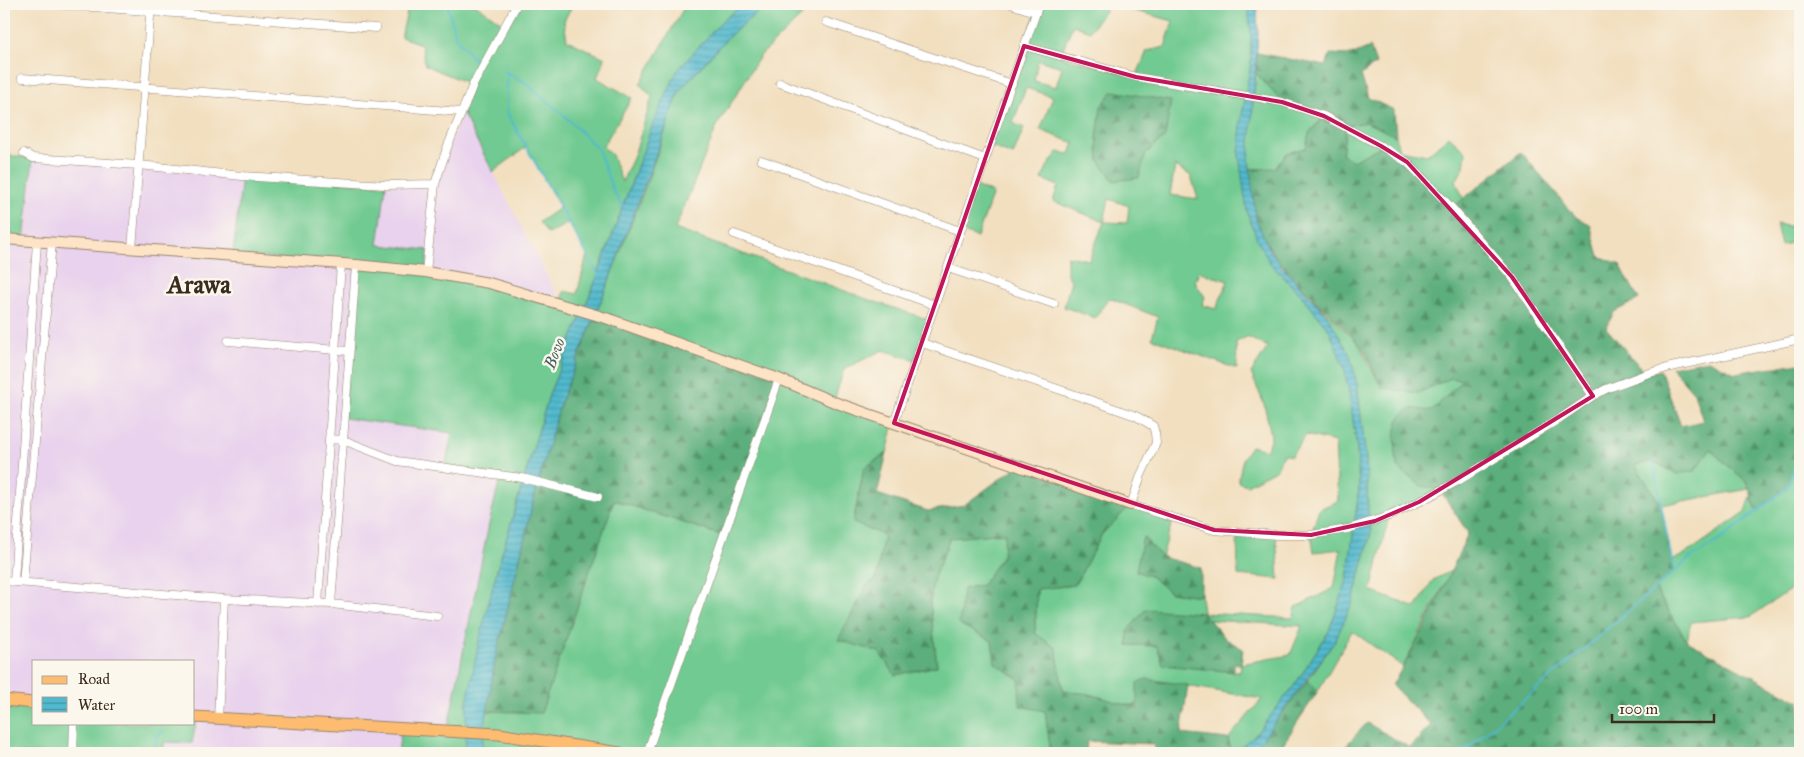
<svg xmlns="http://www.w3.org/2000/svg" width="1804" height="757" viewBox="0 0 1804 757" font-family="'IM FELL Great Primer',serif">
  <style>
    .built { fill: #e9d2ed }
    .grass { fill: #71ca91; stroke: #567a58; fill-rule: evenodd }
    .forest { fill: url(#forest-firs); stroke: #4c6c4c }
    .water { fill: url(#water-rules); stroke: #467276 }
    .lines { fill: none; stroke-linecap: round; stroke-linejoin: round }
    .stream { stroke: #50b9ce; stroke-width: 2 }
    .street-casing { stroke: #96846f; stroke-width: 9 }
    .secondary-casing { stroke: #96846f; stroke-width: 12 }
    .primary-casing { stroke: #96846f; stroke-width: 13 }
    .street { stroke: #fff; stroke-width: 8 }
    .secondary { stroke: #fee4c6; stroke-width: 10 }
    .primary { stroke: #fdbc70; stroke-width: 11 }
    .marked { fill: none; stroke: #c2185b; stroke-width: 4; stroke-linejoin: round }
    .labels { text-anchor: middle; stroke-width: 5; stroke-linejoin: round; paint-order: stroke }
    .water-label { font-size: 16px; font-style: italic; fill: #425c5c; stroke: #fbf7ec }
    .town-label { font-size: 25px; font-weight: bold; fill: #3b2a1e; stroke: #fbf7ec }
  </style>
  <defs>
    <pattern id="forest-firs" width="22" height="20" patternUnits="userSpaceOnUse" patternTransform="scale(1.25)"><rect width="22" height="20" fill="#5cae7b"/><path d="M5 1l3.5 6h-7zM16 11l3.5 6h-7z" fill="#4d8e64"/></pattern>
    <pattern id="water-rules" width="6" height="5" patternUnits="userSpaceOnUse" patternTransform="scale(1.25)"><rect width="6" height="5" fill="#50b9ce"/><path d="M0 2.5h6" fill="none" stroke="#4497a7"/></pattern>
  </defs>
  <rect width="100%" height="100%" fill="#fbf7ec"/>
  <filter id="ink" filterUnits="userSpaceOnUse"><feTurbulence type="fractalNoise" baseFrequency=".02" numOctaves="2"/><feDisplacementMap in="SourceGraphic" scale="10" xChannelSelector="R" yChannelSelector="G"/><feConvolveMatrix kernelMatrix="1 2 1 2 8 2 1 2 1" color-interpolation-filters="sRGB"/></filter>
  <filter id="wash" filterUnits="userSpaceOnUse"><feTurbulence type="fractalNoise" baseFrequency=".0096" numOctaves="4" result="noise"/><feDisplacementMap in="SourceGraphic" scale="20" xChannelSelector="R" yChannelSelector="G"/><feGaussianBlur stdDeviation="1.12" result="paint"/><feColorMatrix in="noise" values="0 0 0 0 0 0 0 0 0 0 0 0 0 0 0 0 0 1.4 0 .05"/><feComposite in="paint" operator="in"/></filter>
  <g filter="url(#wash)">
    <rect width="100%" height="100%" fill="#f2dfc0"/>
    <path class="built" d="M462,112L561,304L426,272L377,245L386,185L435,184Z
      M33,158L242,176L356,265L344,418L452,433L501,475L489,524L447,733L401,730L398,753H164V742L192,743L197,718L194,717V661H34V703L4,700V239L25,240Z"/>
    <path class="grass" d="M409,4H475L505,25L517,4H573L564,21L567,40L605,58L597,78L632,98L603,146L612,155L622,182L634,156L652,97L640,84L686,4H744L722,21L653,124L596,280L550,392L497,570L467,702L465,753H398L401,730L447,732L489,524L501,475L445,468L452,433L344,418L356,265L233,255L242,176L386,185L378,245L428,250L426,272L561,304L564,291L577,294L587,255L569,223L548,234L539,222L561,207L526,147L493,172L462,112L472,85L425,65L421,44L401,37Z
      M767,4H814L760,56L717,126L675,229L867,299L930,320L915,360L883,350L844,369L834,401L894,423L887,453L864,468L853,523L884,534L876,580L879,652L895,675L937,666L930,602L933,580L950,538L1005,533L1003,555L982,585L963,589L992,641L996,663L1019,678L1045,711L1051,753H481L487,711L541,712L614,500L723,536L596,314L643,193L680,90L728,37Z
      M1039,4H1248L1251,32V64L1241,122L1239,156L1270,263L1301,295L1330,331L1344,367L1349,392L1357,448L1359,489L1347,581L1329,631L1297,682L1257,733L1234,753H1232L1228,739L1262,699L1146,679L1137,705H1127L1089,694L1063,691L1056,648L1035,634L1037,589L1075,585L1102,534L1131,505L1173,518L1162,557L1143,538L1136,571L1150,576L1170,592L1201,596L1203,613L1293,618L1296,607L1334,588L1341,549L1314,552L1311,535L1319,509L1338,501L1335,442L1306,435L1291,456L1283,454L1277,469L1247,485L1238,482L1243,458L1251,446L1267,450L1271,435L1264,404L1251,373L1268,347L1247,337L1236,342L1237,369L1152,338L1158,317L1109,298L1095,318L1064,307L1071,280L1067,275V256L1089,260L1104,222L1053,201L1058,186L1042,179L1047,167L1058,152L1070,154L1074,143L1040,130L1053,97L1026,88L1013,123L1024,128L1013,155L989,146ZM1110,4L1173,21L1165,47L1147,51L1136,77L1060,56L1073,25L1090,31ZM1038,60L1062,67L1056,87L1034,81ZM1101,106L1165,137L1146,153ZM1175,166L1191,176L1198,199L1170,195ZM1109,199L1129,206L1127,223L1104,222ZM1199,272L1228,281L1216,309L1202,305L1205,297L1195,282ZM1203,613L1210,620L1302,626L1290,655L1241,664L1240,672L1163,665L1157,646L1128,645Z
      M1256,73L1282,102L1324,116L1309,133L1306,148L1287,153L1275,169H1250C1246,137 1254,105 1256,73Z
      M1366,122L1396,136L1399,150L1427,155L1449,136L1466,152L1464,167L1456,181L1464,200L1452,208L1353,161L1342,154L1346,126Z
      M4,155L33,158L24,240L4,239Z
      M975,186L993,193L977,237L960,231Z
      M1776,224L1800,228V234L1791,236L1792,242L1781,246Z
      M1312,298L1358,343L1382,388L1418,393L1451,378L1462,380L1432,412L1412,409L1440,490L1389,516L1371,591L1416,608L1433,580L1451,571L1403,667L1352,631L1318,691L1307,681L1335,641L1353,601L1371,532L1368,513L1366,459L1357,384L1327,315Z
      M1800,446V543L1794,552L1800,556V583L1750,617L1691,622L1687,641L1655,588L1674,572L1672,561L1693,549L1744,513L1751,498L1757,511L1787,489L1799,455Z
      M1711,449C1721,462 1745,474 1749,489L1661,505L1635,465L1653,461L1677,474Z
      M1237,532L1276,535L1279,579L1238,575Z
      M4,700L34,703V723H194V717L197,718L192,743L164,742V753H4Z"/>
    <path class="forest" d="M1370,47L1376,64L1361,75L1368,98L1394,110L1396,136L1366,122L1346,126L1342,154L1353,161L1381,146L1407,162L1452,208L1521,152L1577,218L1590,224L1599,256L1619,264L1639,299L1614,312L1606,328L1646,374L1660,370L1681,426L1703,421L1694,393L1671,367L1708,360L1735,373L1800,363L1799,455L1787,488L1757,512L1747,482L1718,457L1711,449L1695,471L1677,474L1653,461L1635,465L1661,505L1674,572L1655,589L1687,641L1800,702V753H1339L1367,723L1410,748L1431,725L1392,685C1422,638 1445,585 1468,533L1440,490L1421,486L1397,467C1396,450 1389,414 1412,409C1418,408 1427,411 1432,411L1462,380L1451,378L1418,393L1382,388C1375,375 1367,352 1357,341C1322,302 1276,273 1257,222C1252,208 1252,185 1250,169L1275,168L1287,153L1306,148L1309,133L1324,117L1282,102L1256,73L1257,53L1326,66L1330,54L1351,55Z
      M1113,91L1171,101L1165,137L1146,153L1139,178L1114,181L1099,161L1097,137L1101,106Z
      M596,314L779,379L724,536L614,500L541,713L487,711L495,661L534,498L561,401Z
      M887,453L877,494L928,511L964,505L1018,466L1131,505L1102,534L1075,585L1037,589L1035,633L1056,648L1063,691L1089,694L1127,705H1137V684L1146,679L1188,685L1181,734L1228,739L1232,753H1154V744L1087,741L1086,753H1051L1045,711L1020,706L1019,679L995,663L992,641L959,624L963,589L982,585L1003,555L1005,533L950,538L933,580L930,602L937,666L895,675L879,652L838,640L867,585L876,580L884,535L853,523L864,468Z
      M1143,537L1162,557L1201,568V596L1170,592L1150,576L1136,571Z
      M1146,609L1203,613L1226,639L1243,649L1241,664H1234V672L1163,665L1157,646L1128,645V630Z
      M1307,681L1318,691L1277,753H1251Z"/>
    <path class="water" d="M744,4H767L728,37L680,90L608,283L561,401L534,498L495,661L481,753H465L467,702L479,641L497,570L550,392L596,280L653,124L677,71L722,21Z
      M1248,4H1257V6L1258,34L1249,160L1256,220L1270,250L1282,267L1327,315L1350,355L1357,384L1366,459L1368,513L1371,532L1353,601L1335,641L1255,749L1251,753H1234L1257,733L1297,682L1329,631L1347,581L1359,489L1357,448L1349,392L1344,367L1330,331L1301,295L1270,263L1258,242L1247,212L1239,156L1241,122L1251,64V32Z"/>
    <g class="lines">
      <path class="stream" d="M447,4L456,38L474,59
        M504,71L523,81L565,116L598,149L613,191L624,208
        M507,72V113L599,276
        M1653,461L1674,571
        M155,753L156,736L163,731
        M1462,753L1689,559L1723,538L1787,488L1799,455L1800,446"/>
    </g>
  </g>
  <g filter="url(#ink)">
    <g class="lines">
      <g class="street-casing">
        <path id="street" d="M52,4L376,28
          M1011,4L1035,12
          M826,22L1012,84
          M1024,46L1136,77L1282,102L1324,116L1381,146L1407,162L1452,208L1512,277L1593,396
          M22,78L462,112
          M780,83L985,159
          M24,153L33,158L139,165L242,176L386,185L435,184
          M761,160L960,231
          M734,234L935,305
          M132,249L151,4
          M948,268L1054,304
          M426,272L435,184L447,148L473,85L517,4
          M228,341L349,351
          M922,343L1093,401L1136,416L1153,426L1155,433L1156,443L1141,475L1131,505L1214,530L1276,535H1311L1348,529L1389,516L1419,502L1458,481L1559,419L1593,396L1606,389L1646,374L1671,367L1800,339
          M894,423L1039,4
          M329,439L343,440L397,461L522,478L598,497
          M4,581L224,599L331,604L437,616
          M14,582L37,242
          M23,582L52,242
          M318,604L341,264
          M331,604L356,265
          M218,719L224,599
          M73,753L74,723
          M647,753L779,379"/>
      </g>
      <g class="secondary-casing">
        <path id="secondary" d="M4,239L356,265L426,272L489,283L606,318L779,379L834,402L894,423L1131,505"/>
      </g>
      <g class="primary-casing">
        <path id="primary" d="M4,700L34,703
          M194,717L499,734L620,753"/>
      </g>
      <use href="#street" class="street"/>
      <use href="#secondary" class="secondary"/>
      <use href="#primary" class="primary"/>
    </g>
  </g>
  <path class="marked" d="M1024,46L1136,77L1282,102L1324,116L1381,146L1407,162L1512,277L1593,396L1419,502L1375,521L1311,535L1214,530L894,423Z"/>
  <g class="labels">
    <g class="water-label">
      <text transform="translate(554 353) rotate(-69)" y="6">Bovo</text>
    </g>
    <g class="town-label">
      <text x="199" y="293">Arawa</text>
    </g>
  </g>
  <rect width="1804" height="757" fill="none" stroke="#fbf7ec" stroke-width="20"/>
  <rect x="32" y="660" width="162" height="65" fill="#fbf7ec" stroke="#aea59a"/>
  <rect x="42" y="676" width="25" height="8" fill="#fdbc70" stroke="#aea59a"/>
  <text x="78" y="684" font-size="15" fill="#3b2a1e">Road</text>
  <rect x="42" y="697" width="25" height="15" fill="url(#water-rules)" stroke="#aea59a"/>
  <text x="78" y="710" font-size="15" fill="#3b2a1e">Water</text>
  <path d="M1612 714v8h102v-8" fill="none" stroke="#3b2a1e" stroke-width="2.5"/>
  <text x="1619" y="714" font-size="15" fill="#3b2a1e" stroke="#fbf7ec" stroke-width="4" paint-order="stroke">100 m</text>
</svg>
